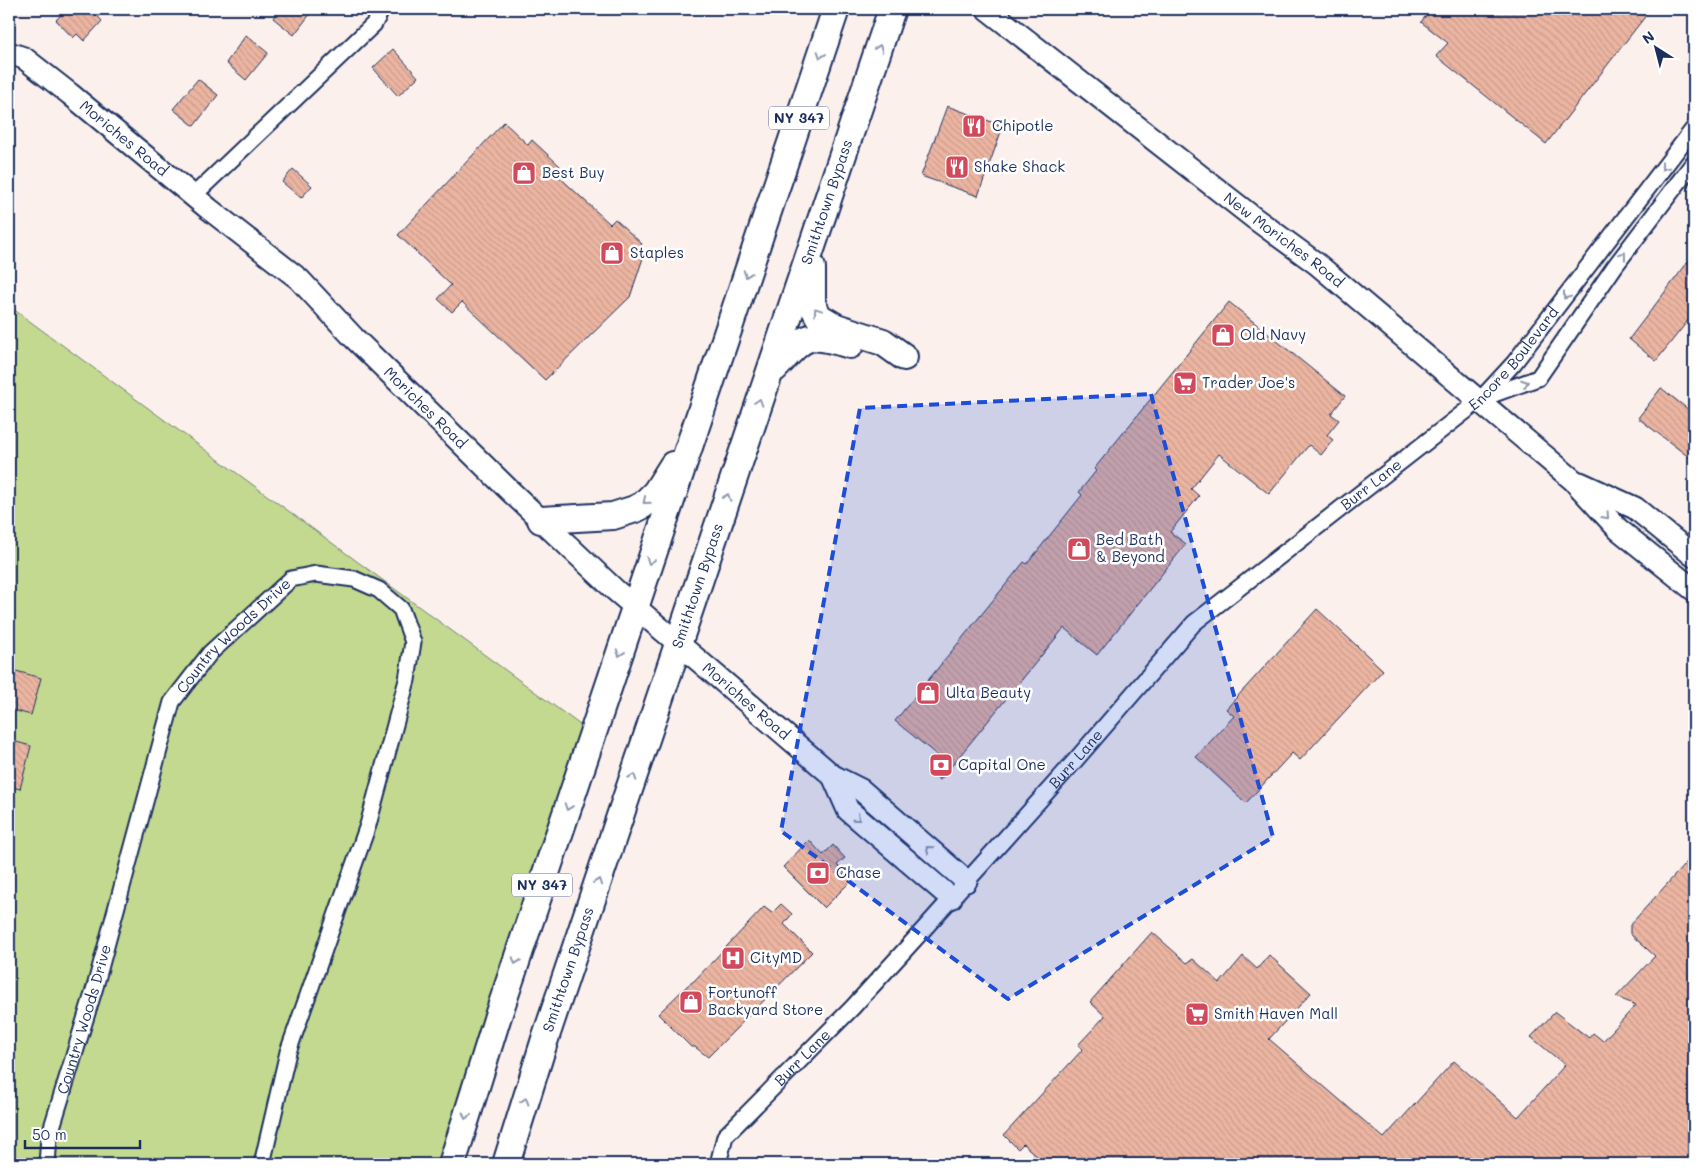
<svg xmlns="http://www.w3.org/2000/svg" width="1703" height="1173" viewBox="0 0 1703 1173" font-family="Mali,sans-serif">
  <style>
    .green { fill: #c3d98f; stroke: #6f8476 }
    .building { fill: url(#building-back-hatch); stroke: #1b2f5e }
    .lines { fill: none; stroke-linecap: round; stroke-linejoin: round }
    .street-casing { stroke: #1b2f5e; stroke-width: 19 }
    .secondary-casing { stroke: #1b2f5e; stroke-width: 25 }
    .highway-casing { stroke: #1b2f5e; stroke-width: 30 }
    .street { stroke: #fff; stroke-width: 15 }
    .secondary { stroke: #fff; stroke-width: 21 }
    .highway { stroke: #fff; stroke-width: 26 }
    .oneway { stroke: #8d97ae }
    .marked { fill: #1d4ed8; fill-opacity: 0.2; stroke: #1d4ed8; stroke-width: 4; stroke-dasharray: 10 6; stroke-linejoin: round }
    .labels { text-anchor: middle; stroke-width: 5; stroke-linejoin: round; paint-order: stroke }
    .shield { fill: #fff; stroke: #5f6d8e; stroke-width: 1 }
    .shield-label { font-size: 14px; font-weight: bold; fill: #1b2f5e }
    .poi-label { font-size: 15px; fill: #1b2f5e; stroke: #fff; text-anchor: start }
    .street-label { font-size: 15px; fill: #1b2f5e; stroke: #fff }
  </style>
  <defs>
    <pattern id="building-back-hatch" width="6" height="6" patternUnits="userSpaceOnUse" patternTransform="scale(1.25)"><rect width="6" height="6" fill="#ecb5a1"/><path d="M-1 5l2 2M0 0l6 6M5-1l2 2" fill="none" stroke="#ca9c8d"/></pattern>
  </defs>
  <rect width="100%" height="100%" fill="#fbf0ec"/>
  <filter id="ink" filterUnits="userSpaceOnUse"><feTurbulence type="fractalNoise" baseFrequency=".02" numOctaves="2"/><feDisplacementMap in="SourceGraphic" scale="10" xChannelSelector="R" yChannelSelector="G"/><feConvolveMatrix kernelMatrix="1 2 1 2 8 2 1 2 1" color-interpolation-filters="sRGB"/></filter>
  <g filter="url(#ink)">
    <path class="green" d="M9,306L587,730L457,1164H9Z"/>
    <path class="building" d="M67,9H91L102,21L84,41L77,34L73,38L56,20Z
      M280,9H314L294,35L273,18Z
      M1431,9H1651L1546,144L1436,56L1448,43L1421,22Z
      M246,35L268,53L246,80L226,63Z
      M393,49L418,77L398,96L373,68Z
      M198,79L218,95L194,126L173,109Z
      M947,106L1003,126L978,196L921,176Z
      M504,122L528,145L532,140L560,166L554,172L610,224L615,219L642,244L636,251L643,258L630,297L545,380L462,302L452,312L438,299L451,285L398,235Z
      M293,169L312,186L301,198L282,182Z
      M1694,254V313L1656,361L1629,339Z
      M1229,302L1345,396L1331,414L1339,420L1327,435L1333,440L1321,455L1309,445L1269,494L1219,454L1191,489L1199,496L1170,532L1186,544L1097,655L1064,628L940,780L927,770L938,756L895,721L1024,562L1027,564L1082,495L1079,492L1096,471L1094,469Z
      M1661,388L1694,414V461L1638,418Z
      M1317,609L1383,670L1300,760L1292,753L1246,803L1196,757L1234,716L1226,709Z
      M9,669L41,678L31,715L9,709Z
      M9,740L31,746L20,789L9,786Z
      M809,840L823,855L833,845L845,858L837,865L852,880L824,908L783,867Z
      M1694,854V1164H1046L1023,1144L1018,1149L1004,1135L1083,1049L1078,1045L1105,1016L1090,1002L1152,932L1187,963L1193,959L1220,983L1243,956L1257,969L1269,955L1311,993L1269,1039L1384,1138L1454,1061L1518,1117L1565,1065L1531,1037L1555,1012L1589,1038L1593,1033L1603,1041L1636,1005L1616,997L1655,956L1630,934V925Z
      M781,904L792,914L784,924L812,952L708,1057L695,1047H691L658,1014L688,985L694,981L764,907L772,913Z"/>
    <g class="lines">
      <g class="street-casing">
        <g id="street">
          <path d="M193,196L374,24L382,9"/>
          <path d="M1483,398L1538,378L1615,266L1694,162"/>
          <path id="s1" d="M47,1164L49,1137L95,987L172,702L210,653L291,579L316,574L354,579L379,590L401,609L413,642L407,680L368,825L288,1052L262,1164"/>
          <path id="s2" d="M718,1164L725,1136L852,1008L914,940L1073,763L1194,623L1480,400L1514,363L1694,128"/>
        </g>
      </g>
      <g class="secondary-casing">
        <g id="secondary">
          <path id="s3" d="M987,9L1254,218L1317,264L1573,480L1618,529L1694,590"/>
          <path id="s4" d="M9,53L24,58L70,94L209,209L299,279L354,338L508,489L615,590L712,672L833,776L861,790L966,881"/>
          <path d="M1580,483L1635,508L1694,556"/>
          <path d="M833,776L848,810L951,898"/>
        </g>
      </g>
      <g class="highway-casing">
        <g id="highway">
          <path d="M812,268V304L819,317L836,327L883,342L904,357"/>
          <path d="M775,368C806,335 805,331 850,345"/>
          <path d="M541,520L613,516L635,509L643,505L656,492L673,465"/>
          <path d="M452,1164L497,1019L836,9"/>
          <path id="s5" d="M506,1164L545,1039L892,9"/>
        </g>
      </g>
      <use href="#street" class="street"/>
      <use href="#secondary" class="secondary"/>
      <use href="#highway" class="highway"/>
    </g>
    <defs><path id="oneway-chevron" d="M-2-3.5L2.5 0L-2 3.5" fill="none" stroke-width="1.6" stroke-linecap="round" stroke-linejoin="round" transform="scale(1.25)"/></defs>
    <g class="oneway">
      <use href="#oneway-chevron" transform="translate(879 48) rotate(-71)"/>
      <use href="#oneway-chevron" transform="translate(821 55) rotate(109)"/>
      <use href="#oneway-chevron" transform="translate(1664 167) rotate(127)"/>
      <use href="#oneway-chevron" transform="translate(1623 255) rotate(-53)"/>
      <use href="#oneway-chevron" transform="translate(747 274) rotate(109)"/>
      <use href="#oneway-chevron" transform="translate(1566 296) rotate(127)"/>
      <use href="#oneway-chevron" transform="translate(817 311) rotate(-124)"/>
      <use href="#oneway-chevron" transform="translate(1525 383) rotate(-20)"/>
      <use href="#oneway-chevron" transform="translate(759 402) rotate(-72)"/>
      <use href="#oneway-chevron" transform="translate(727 497) rotate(-71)"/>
      <use href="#oneway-chevron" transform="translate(646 501) rotate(140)"/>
      <use href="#oneway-chevron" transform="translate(1606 516) rotate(48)"/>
      <use href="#oneway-chevron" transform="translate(650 561) rotate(108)"/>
      <use href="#oneway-chevron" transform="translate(620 653) rotate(109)"/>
      <use href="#oneway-chevron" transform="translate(633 777) rotate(-71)"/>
      <use href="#oneway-chevron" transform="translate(568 807) rotate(109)"/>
      <use href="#oneway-chevron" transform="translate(857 818) rotate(41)"/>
      <use href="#oneway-chevron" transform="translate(929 849) rotate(-139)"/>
      <use href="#oneway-chevron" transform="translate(598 882) rotate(-71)"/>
      <use href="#oneway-chevron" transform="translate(516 961) rotate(109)"/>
      <use href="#oneway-chevron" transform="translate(525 1101) rotate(-73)"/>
      <use href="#oneway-chevron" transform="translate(466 1116) rotate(107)"/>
    </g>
  </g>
  <path class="marked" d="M1151,394L1273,837L1008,999L781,831L860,408Z"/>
  <defs>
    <g id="restaurant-square" transform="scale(1.25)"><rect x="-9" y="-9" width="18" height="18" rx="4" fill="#d1495b" stroke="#fff"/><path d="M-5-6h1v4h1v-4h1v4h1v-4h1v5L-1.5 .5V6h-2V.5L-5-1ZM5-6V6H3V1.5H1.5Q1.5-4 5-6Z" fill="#fff"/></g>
    <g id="shop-square" transform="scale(1.25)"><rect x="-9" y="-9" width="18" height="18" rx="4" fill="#d1495b" stroke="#fff"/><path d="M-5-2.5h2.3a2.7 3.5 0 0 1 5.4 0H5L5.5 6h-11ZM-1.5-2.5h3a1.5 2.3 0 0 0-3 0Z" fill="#fff"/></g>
    <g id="supermarket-square" transform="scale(1.25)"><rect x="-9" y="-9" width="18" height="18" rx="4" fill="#d1495b" stroke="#fff"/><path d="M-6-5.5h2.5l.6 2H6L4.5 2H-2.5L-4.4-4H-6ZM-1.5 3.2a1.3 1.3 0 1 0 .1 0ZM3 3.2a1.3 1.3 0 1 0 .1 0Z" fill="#fff"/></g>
    <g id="bank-square" transform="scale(1.25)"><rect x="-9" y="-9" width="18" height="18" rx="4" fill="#d1495b" stroke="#fff"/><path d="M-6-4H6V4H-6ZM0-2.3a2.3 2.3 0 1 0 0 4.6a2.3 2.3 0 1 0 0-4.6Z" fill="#fff"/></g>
    <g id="hospital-square" transform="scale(1.25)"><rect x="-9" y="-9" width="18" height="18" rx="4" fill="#d1495b" stroke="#fff"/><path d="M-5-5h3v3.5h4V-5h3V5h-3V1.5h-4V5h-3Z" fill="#fff"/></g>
  </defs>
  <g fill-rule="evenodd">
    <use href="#restaurant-square" x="974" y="126"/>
    <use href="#restaurant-square" x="957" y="167"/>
    <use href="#shop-square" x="524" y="173"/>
    <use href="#shop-square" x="612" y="253"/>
    <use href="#shop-square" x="1223" y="335"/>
    <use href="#supermarket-square" x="1185" y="383"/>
    <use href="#shop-square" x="1079" y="549"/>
    <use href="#shop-square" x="928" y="693"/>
    <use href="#bank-square" x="941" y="765"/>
    <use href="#bank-square" x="818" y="873"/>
    <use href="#hospital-square" x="733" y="958"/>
    <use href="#shop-square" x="691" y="1002"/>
    <use href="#supermarket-square" x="1197" y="1014"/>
  </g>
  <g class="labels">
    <g class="shield">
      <rect x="769" y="106.5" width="60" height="23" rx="4"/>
      <rect x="512" y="873.5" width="60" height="23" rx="4"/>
    </g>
    <g class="shield-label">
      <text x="799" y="123">NY 347</text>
      <text x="542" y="890">NY 347</text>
    </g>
    <g class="poi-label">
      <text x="992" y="131">Chipotle</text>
      <text x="974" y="172">Shake Shack</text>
      <text x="542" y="178">Best Buy</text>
      <text x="630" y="258">Staples</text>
      <text x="1240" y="340">Old Navy</text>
      <text x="1202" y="388">Trader Joe's</text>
      <text x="1096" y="545">Bed Bath<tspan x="1096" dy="17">&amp; Beyond</tspan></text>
      <text x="946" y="698">Ulta Beauty</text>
      <text x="958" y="770">Capital One</text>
      <text x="836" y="878">Chase</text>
      <text x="750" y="963">CityMD</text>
      <text x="708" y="998">Fortunoff<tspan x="708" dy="17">Backyard Store</tspan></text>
      <text x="1214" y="1019">Smith Haven Mall</text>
    </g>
    <g class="street-label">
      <text dy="5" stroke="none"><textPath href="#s4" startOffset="144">Moriches Road</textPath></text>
      <text dy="5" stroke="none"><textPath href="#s5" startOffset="1014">Smithtown Bypass</textPath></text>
      <text dy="5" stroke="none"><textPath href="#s3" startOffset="376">New Moriches Road</textPath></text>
      <text dy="5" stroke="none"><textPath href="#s2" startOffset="1140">Encore Boulevard</textPath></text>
      <text dy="5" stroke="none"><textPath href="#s4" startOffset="549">Moriches Road</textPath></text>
      <text dy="5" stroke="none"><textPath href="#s2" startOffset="949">Burr Lane</textPath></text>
      <text dy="5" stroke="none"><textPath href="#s5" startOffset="609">Smithtown Bypass</textPath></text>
      <text dy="5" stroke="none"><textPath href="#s1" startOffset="570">Country Woods Drive</textPath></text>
      <text dy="5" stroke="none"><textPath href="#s4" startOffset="984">Moriches Road</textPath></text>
      <text dy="5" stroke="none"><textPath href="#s2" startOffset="544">Burr Lane</textPath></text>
      <text dy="5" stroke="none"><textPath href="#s5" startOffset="204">Smithtown Bypass</textPath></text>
      <text dy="5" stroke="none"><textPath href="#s1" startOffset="150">Country Woods Drive</textPath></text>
      <text dy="5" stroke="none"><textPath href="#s2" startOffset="139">Burr Lane</textPath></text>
    </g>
  </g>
  <rect width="1703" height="1173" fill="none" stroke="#fff" stroke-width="30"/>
  <rect x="15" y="15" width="1673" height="1143" fill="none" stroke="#1b2f5e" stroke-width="2" filter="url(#ink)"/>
  <g transform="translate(1656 48) rotate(324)" stroke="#ffffff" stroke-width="4" paint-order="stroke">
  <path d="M0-4L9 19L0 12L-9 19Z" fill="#1b2f5e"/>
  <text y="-8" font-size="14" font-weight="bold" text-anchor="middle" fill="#1b2f5e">N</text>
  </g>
  <path d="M25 1140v8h115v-8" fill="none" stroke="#1b2f5e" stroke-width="2.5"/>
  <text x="32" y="1140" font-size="15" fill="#1b2f5e" stroke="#ffffff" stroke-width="4" paint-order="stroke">50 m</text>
</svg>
